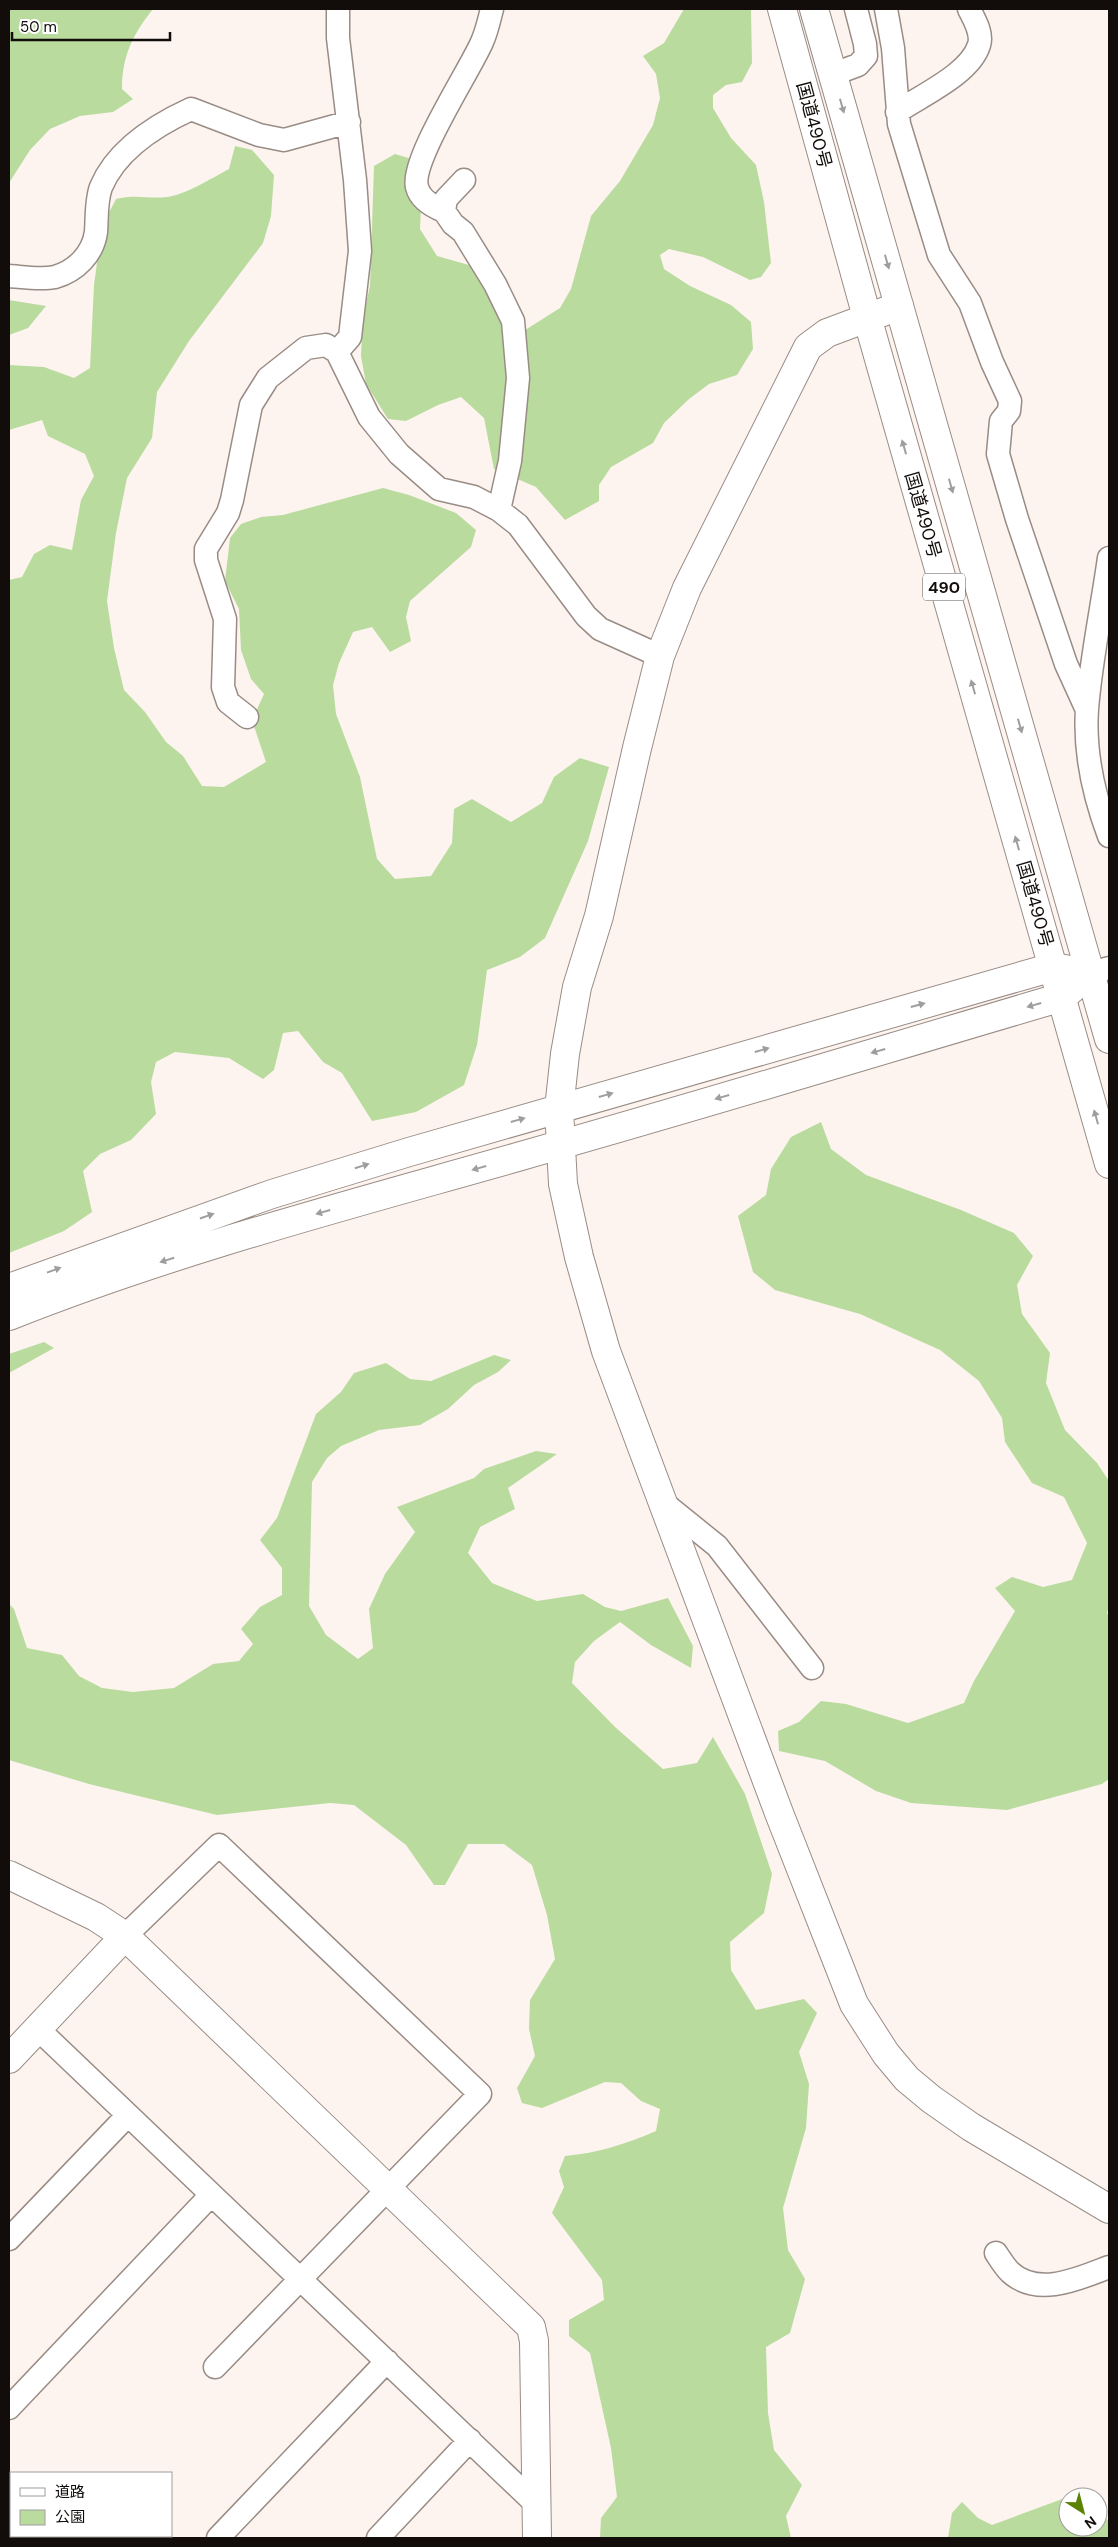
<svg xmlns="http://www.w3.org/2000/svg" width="1118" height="2547" viewBox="0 0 1118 2547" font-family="'DM Sans','Noto Sans JP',sans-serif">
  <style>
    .green { fill: #b9db9d }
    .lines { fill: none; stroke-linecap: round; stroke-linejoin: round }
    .street-casing { stroke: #998c85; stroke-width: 25 }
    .secondary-casing { stroke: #998c85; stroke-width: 30 }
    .highway-casing { stroke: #998c85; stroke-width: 30 }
    .street { stroke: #fff; stroke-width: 22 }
    .secondary { stroke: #fff; stroke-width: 28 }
    .highway { stroke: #fff; stroke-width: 28 }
    .oneway { fill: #a09e9d }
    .labels { text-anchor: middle; stroke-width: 4; stroke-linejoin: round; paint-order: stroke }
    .shield { fill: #fff; stroke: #595654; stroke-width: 1 }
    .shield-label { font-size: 16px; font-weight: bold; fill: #120d0a }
    .street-label { font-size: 18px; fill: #120d0a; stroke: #fff }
  </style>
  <rect width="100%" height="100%" fill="#fdf4f0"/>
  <path class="green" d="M9,9H153C133,34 122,56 122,89L133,99L113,112L80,116L50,129L30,150L9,183Z
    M684,9H751L752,63L742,82L726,85L713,95V108L731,138L756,165L764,202L771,263L761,277L750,280L703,257L669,249L660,255L664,269L690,286L731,305L751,322L753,349L737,375L709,384L689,399L664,423L653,443L611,467L599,485V501L565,520L536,487L494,469L484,418L461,397L438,405L406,421L388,419L366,384L361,356L363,317L370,286L374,166L395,154L412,159L429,185L421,207L420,229L437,256L469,265L487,294L506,332H522L560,308L571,289L591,216L620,181L653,125L660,98L656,74L643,56L664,43Z
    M235,146L252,150L274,175L271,216L263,243L189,341L157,392L152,438L127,478L116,533L107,601L114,648L124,690L145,712L166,742L183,756L202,786L224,787L266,762L252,720L264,694L251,679L241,650L239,609L225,581L230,538L241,524L261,517L283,515L383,488L409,495L456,513L476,530L471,547L410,601L406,617L411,641L390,652L372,627L353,632L339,663L333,685L336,714L360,777L377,859L395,879L431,876L452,843L454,809L472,799L511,822L542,803L554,777L580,758L609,767L588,841L545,938L520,957L487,970L477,1045L464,1085L416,1112L372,1121L342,1073L323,1062L298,1031L283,1033L274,1070L263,1079L229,1058L175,1052L156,1062L151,1082L156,1114L131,1140L100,1154L83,1171L92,1212L64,1231L9,1253V580L22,577L34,554L50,545L72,550L81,500L94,476L85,454L48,436L42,420L9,430V365L44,367L74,378L90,368L94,285L102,226L116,199C135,194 149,199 167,197C185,195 212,178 229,169Z
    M9,300L46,306L28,328L9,335Z
    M821,1122L831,1149L866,1175L961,1210L1014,1233L1033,1256L1017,1285L1022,1314L1050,1353L1046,1383L1065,1430L1097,1463L1109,1481V1606L1107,1613L1109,1617V1779L1102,1784L1007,1810L911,1803L876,1791L825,1761L779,1751L778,1731L799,1722L821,1701L846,1704L908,1723L964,1703L974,1681L1015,1611L995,1588L1012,1577L1043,1587L1072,1580L1087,1543L1064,1497L1032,1483L1005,1442L1002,1418L979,1381L940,1350L860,1314L775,1290L753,1272L738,1216L766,1195L771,1169L791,1137Z
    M44,1342L54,1348L9,1373V1354Z
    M494,1355L511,1360L498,1372L474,1385L448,1409L420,1425L379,1430L341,1446L327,1458L312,1482L309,1606L326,1635L358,1659L373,1648L369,1609L385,1574L415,1532L397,1507L474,1478L484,1469L536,1451L557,1454L508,1488L515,1509L480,1527L468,1553L492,1583L537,1601L583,1594L605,1607L621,1611L668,1598L693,1646L691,1668L651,1645L620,1622L594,1641L575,1662L572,1683L615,1727L663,1769L697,1763L713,1737L745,1794L772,1874L764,1913L730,1942L731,1970L756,2010L804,1999L817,2013L799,2052L809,2084L806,2128L783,2208L788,2250L805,2279L790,2333L766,2347L768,2413L774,2450L802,2485L786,2516L791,2538H600L601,2518L617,2497L611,2448L590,2353L569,2336V2320L604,2300L602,2280L552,2213L564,2187L559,2171L565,2156C598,2153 626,2144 656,2131L660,2109L641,2101L621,2083L605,2082L542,2108L522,2103L517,2088L535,2056L529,2029L530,2000L555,1959L547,1915L532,1865L504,1844H468L445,1885H434L406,1845L354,1805L330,1803L217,1815L89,1784L9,1760V1604L14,1609L27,1648L62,1655L79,1676L102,1688L133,1692L174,1688L213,1664L239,1661L253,1644L241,1629L260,1607L282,1595V1568L260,1540L277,1518L316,1414L341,1392L354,1373L386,1363L410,1379L431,1381Z
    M1065,2498H1068V2527H1098V2512L1109,2521V2538H948L952,2513L962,2502L978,2518L992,2525Z"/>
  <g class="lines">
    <g class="street-casing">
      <path id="street" d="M886,9L893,48L899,124L939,255L970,303L992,362L1010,401L1009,411L1001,421L998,454L1017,519L1066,664L1087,710
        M834,74L858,65L866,56L865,44L856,9
        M897,112C922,95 970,74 979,45C983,33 974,19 969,9
        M464,180L446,199L444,211L453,224L463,232L495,284L513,321L518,378L510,461L499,510
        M444,211C434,207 420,199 417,187C410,161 470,70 482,42C487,31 489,20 492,9
        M9,276C23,277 41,280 55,277C76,271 93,254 96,232C97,218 96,200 101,187C117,149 156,125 191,109L259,135L284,140L349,122
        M337,352L350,337L360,251L355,180L338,38V9
        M1109,558C1102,608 1091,659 1087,709C1084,752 1094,796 1109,836
        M247,717L228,702L223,687L225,619L206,560V549L228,513L232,500L251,405L268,378L306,348L326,345L337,352L369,417L399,454L439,489L474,497L499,510L518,525L586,616L600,629L660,656
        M1091,973L1109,968
        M665,1504L717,1546L812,1668
        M125,1936L219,1845L480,2094L215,2367
        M38,2029L537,2505
        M9,2239L128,2115
        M996,2253C1000,2259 1005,2267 1010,2272C1038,2298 1080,2278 1109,2267
        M9,2408L211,2195
        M52,2538L54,2536
        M218,2538L387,2361
        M378,2538L470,2440"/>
    </g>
    <g class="secondary-casing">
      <path id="secondary" d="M899,306L827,333L808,347L687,588L660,656L637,748L599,916L577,987L565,1054L559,1109L563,1184L579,1257L606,1351L779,1813L854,2004L886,2054L907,2079L931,2099L971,2127L1109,2209
        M9,1288L272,1194L409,1152L1053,967L1076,971
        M9,1316C175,1250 349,1205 521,1156C702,1105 882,1050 1062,997L1091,973
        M9,1875L96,1917L125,1936L531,2327L534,2341L537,2538
        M9,2059L125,1936"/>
    </g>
    <g class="highway-casing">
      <path id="highway" d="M782,9L867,317L1109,1164
        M814,9L1109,1039"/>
    </g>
    <use href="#street" class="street"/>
    <use href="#secondary" class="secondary"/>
    <use href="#highway" class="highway"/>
  </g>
  <defs><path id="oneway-solid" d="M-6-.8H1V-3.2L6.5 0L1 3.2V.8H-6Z" transform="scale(1.25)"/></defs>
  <g class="oneway">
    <use href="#oneway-solid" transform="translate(842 106) rotate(74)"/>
    <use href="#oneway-solid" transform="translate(887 262) rotate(74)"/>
    <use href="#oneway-solid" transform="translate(904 447) rotate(-106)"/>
    <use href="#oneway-solid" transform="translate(951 486) rotate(74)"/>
    <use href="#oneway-solid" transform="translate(973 687) rotate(-106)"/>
    <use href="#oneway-solid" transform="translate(1020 726) rotate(74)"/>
    <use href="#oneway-solid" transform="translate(1017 843) rotate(-106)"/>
    <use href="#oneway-solid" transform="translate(918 1005) rotate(-15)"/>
    <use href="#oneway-solid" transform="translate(1034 1005) rotate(164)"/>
    <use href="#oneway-solid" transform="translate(762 1050) rotate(-16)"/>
    <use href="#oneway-solid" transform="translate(878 1051) rotate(164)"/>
    <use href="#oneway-solid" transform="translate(606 1095) rotate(-16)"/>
    <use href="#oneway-solid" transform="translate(722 1097) rotate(164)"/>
    <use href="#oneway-solid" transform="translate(1096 1117) rotate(-106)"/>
    <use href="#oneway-solid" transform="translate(518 1120) rotate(-16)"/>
    <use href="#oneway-solid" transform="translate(362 1166) rotate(-17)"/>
    <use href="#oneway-solid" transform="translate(479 1168) rotate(164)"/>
    <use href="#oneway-solid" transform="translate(323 1212) rotate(164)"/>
    <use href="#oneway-solid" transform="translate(207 1216) rotate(-19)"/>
    <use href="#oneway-solid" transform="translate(167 1260) rotate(163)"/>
    <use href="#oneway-solid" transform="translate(54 1270) rotate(-20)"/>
  </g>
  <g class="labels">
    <rect class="shield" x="923" y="573.5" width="42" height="27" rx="4"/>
    <g class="shield-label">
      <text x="944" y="593">490</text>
    </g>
    <g class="street-label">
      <text transform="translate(814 125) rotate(75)" y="6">国道490号</text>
      <text transform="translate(923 515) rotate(74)" y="6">国道490号</text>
      <text transform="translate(1035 904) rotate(74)" y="6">国道490号</text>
    </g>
  </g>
  <rect width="1118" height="2547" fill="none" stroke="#120d0a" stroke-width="20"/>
  <rect x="10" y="2472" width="162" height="65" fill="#ffffff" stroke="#a09e9d"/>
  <rect x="20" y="2488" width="25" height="8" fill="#ffffff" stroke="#a09e9d"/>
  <text x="55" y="2497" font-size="15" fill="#120d0a">道路</text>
  <rect x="20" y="2510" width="25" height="15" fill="#b9db9d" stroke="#a09e9d"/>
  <text x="55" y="2522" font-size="15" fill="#120d0a">公園</text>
  <g transform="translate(1083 2512) rotate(144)"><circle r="24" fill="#ffffff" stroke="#a09e9d"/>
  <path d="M0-4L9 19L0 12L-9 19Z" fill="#5a8203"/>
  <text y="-8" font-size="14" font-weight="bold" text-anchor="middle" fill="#120d0a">N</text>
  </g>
  <path d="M12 32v8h158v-8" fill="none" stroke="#120d0a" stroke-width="2.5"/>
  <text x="20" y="32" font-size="15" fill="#120d0a" stroke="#ffffff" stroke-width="4" paint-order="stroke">50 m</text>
</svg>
